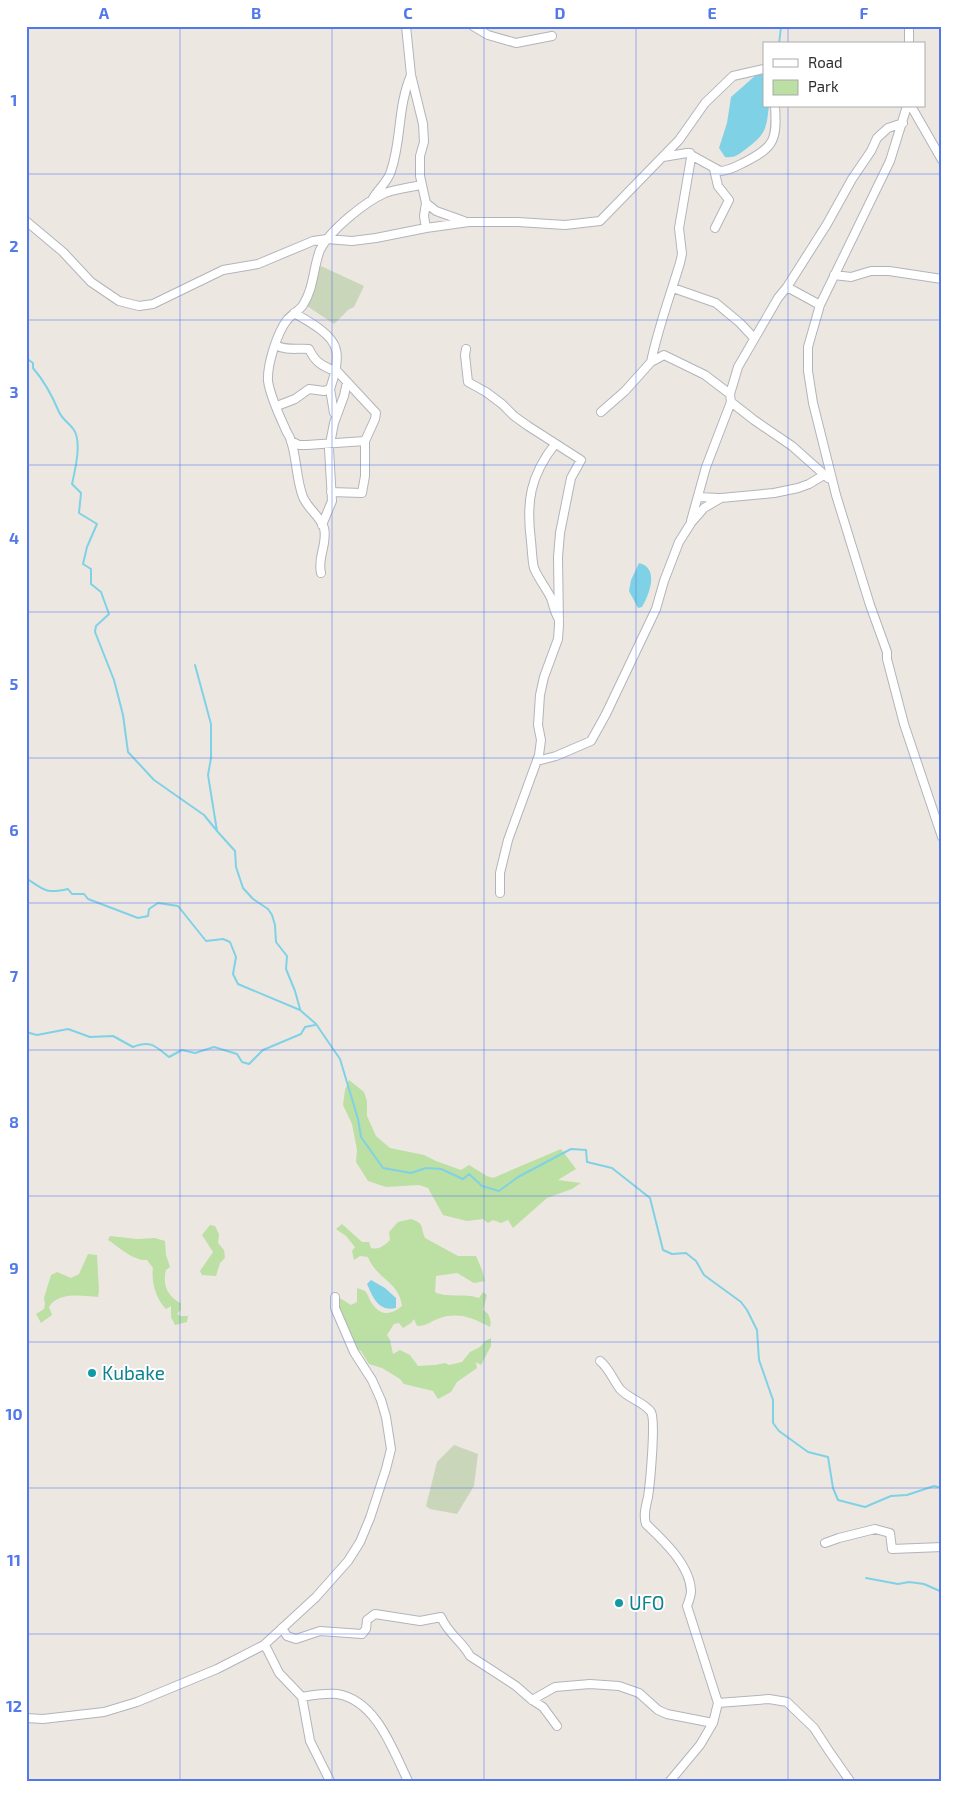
<svg xmlns="http://www.w3.org/2000/svg" width="968" height="1807" viewBox="0 0 968 1807" font-family="'Exo 2',sans-serif">
  <style>
    .green { fill: #bcdfa3 }
    .cemetery { fill: #cad6ba }
    .water { fill: #7fd2e6 }
    .lines { fill: none; stroke-linecap: round; stroke-linejoin: round }
    .stream { stroke: #7fd2e6; stroke-width: 2 }
    .minor-casing { stroke: #b2b4bc; stroke-width: 10 }
    .minor { stroke: #fff; stroke-width: 8 }
    .grid { fill: none; stroke: #5179eb; stroke-width: 1; stroke-opacity: 0.55 }
    .culture-dot { fill: #0f9aa8; stroke: #fff; stroke-width: 2 }
    .labels { text-anchor: middle; stroke-width: 4; stroke-linejoin: round; paint-order: stroke }
    .culture-label { font-size: 19px; fill: #0d838f; stroke: #fff; text-anchor: start }
    .neatline { fill: none; stroke: #5179eb; stroke-width: 2 }
    .grid-label { font-size: 16px; text-anchor: middle; font-weight: bold; fill: #5179eb }
  </style>
  <rect width="100%" height="100%" fill="#ede7e2"/>
  <path class="green" d="M349,1080L364,1092L367,1101V1116L376,1136L390,1148L424,1155L436,1161L461,1170L469,1165L487,1176L493,1178L561,1149L576,1169L558,1180L581,1183L572,1189L547,1198L513,1228L508,1220L501,1223L493,1220L488,1223L483,1219L467,1221L443,1215L428,1188L419,1185L386,1187L368,1181L356,1162L357,1150L352,1124L343,1105L345,1090Z
    M411,1219C425,1224 420,1226 425,1238L458,1256H476L482,1270L485,1281L474,1283L457,1273L436,1276L435,1292C444,1298 465,1293 479,1298L483,1292L487,1295L483,1310C489,1313 492,1320 490,1327C473,1318 459,1312 440,1318C431,1321 427,1326 417,1326L414,1319L411,1323L403,1328L399,1323L394,1324L387,1335L390,1340L393,1354L400,1350L410,1355L418,1366L435,1365L445,1363L449,1365L462,1362L470,1352L480,1347L485,1341L491,1338V1346L481,1365L476,1362L477,1368L457,1382L451,1392L438,1399L433,1391L404,1384L400,1379L382,1368L369,1364L361,1351L355,1348L337,1308L338,1297L351,1305L357,1302V1288C360,1289 363,1290 365,1291C368,1294 369,1299 371,1302C380,1316 390,1316 402,1306C399,1281 376,1279 368,1257L360,1256L354,1260L352,1251L355,1247L346,1236L336,1229L342,1224L362,1242H369L371,1248C379,1250 384,1246 390,1240L389,1232L398,1222Z
    M210,1225L215,1226L219,1234L218,1243L224,1250L225,1258L220,1263L216,1276L202,1275L200,1271L213,1252L202,1235Z
    M110,1236L137,1239L155,1238L165,1241L166,1255L170,1267L166,1270C162,1285 168,1297 181,1303V1310L177,1314L181,1316H188L187,1322L175,1325L171,1317V1306L166,1309C156,1299 151,1282 153,1268L147,1260C133,1261 119,1247 108,1240Z
    M88,1254L97,1255L99,1291L98,1297C82,1296 59,1291 49,1307L52,1315L41,1323L36,1314L44,1309L45,1304L44,1298L51,1275L57,1272L71,1278L79,1274Z"/>
  <path class="cemetery" d="M321,266L364,286L354,307L348,310L334,324L307,306L317,274Z
    M454,1445L478,1454L474,1486L457,1514L430,1509L426,1506L437,1462Z"/>
  <path class="water" d="M763,74L764,106H769C766,130 766,134 746,149C738,155 735,158 725,157L719,148L727,123L731,97L756,75Z
    M639,563C660,568 649,595 642,607L638,608L629,591L631,580Z
    M371,1280L385,1288L396,1298V1308C379,1312 373,1298 367,1284Z"/>
  <g class="lines">
    <path class="stream" d="M776,26H782
      M779,44L781,27
      M26,358L33,363V368C45,382 52,395 59,412C62,419 70,424 74,430C82,443 75,470 72,484L81,493L79,513L97,524L87,547L83,564L91,569V584L101,592L109,614L96,626L95,632L114,680L123,715L128,752L154,780L204,815L217,831
      M195,665L211,724V758L208,775L217,831L235,851L236,867L243,888L253,899L268,909L272,915L275,925L276,942L287,956L286,969L295,991L300,1009
      M26,878C44,890 46,894 68,889L72,894H84L88,899L138,918L148,916L149,909L158,903L178,906L206,941L223,939L230,942L236,957L233,974L238,984L300,1010L316,1024L340,1059L358,1119L361,1137L383,1168L411,1173L426,1168L441,1169L463,1179L469,1174L482,1186L499,1191L518,1177L571,1149L586,1150L587,1162L612,1168L650,1198L663,1250L672,1254L686,1253L696,1261L704,1275L741,1302L747,1310L757,1330L759,1360L773,1400V1423L779,1431L808,1452L828,1457L833,1488L838,1500L865,1507L891,1496L907,1495L934,1486L942,1488
      M26,1032L37,1035L68,1029L90,1037L113,1036L133,1047C151,1040 155,1046 169,1057L182,1050L195,1053L214,1047L237,1054L242,1062L249,1064L263,1050L301,1034L305,1027L315,1025
      M866,1578L898,1584L909,1582L924,1584L942,1592"/>
    <g class="minor-casing">
      <path id="minor" d="M406,26L411,75L423,124L424,142L420,156V176L426,203L436,211L464,221
        M473,26L488,35L516,43L552,36
        M909,26V44
        M907,106L890,161L820,305L808,347V371L813,403L836,495L870,605L887,652V659L904,724L942,837
        M911,106L942,160
        M691,155L720,171C729,171 737,166 745,162C775,147 777,139 775,106
        M714,169L718,186L729,200L715,228
        M372,200C377,190 388,182 391,171C402,139 397,108 411,75
        M26,221L63,252L91,282L119,301L139,306L153,304L223,270L258,264L313,241L327,239L352,241L376,238L426,228L469,222H518L565,225L600,221L679,140L705,103L733,76L764,69
        M426,228L424,216L426,203
        M834,275L851,277L871,271H889L942,279
        M787,287L827,224L852,179L871,151L877,138L888,128L903,123
        M673,288L716,303L740,323L754,338
        M820,305L787,287L778,298L738,367L730,394L731,402L754,420L792,446L828,478
        M294,313C308,321 333,334 336,350C338,356 336,363 336,370L376,413L375,419L365,441V476L362,493L331,492
        M276,345C285,351 298,348 309,349C315,362 322,366 335,371
        M466,349L465,355L468,382L486,392L502,404L514,416L528,426L581,460L571,478L560,533L558,557L559,625L558,639L544,677L540,695L538,725L541,740L539,755L508,840L500,873V893
        M651,362C658,328 670,296 680,263L682,254L679,228L691,158L690,153H687L663,157
        M336,370L330,389L334,413L337,414
        M277,406L295,399L309,389L324,391L330,389
        M601,412L625,391L651,362L664,355L705,375L730,394
        M291,441L299,445H307L365,441
        M555,444C530,476 526,502 531,541C532,550 532,560 534,568C538,578 546,588 551,598C554,606 554,612 559,619
        M698,497L719,498
        M691,521L706,467L731,402
        M322,525L332,501L329,449L334,423L344,396L347,382
        M321,573C317,557 328,544 324,528C320,516 308,509 303,497C296,479 297,459 291,441C290,436 286,432 285,428C279,415 270,395 268,381C267,365 277,333 287,320C292,314 299,311 303,305C314,288 313,268 320,250C330,230 365,202 385,193C397,189 410,187 422,185
        M537,761L556,756L591,741L606,714L656,609L664,581L679,542L691,523L704,508L721,498L774,493L798,488L809,484L824,475
        M600,1361C609,1368 613,1380 620,1389C629,1399 644,1402 651,1412C656,1420 650,1484 648,1497C646,1506 643,1515 646,1524C663,1540 690,1565 691,1591C691,1596 689,1601 687,1606L718,1703L713,1723L700,1745L670,1781
        M825,1543L839,1538L875,1529L890,1533L892,1549L942,1547
        M282,1628L287,1636L296,1639L320,1631L362,1634L366,1629L367,1620L375,1614L420,1621L441,1617C449,1635 461,1640 470,1656L516,1686L532,1700L543,1707L557,1726
        M264,1645L267,1649L279,1673L302,1697L310,1741L330,1781
        M302,1697C313,1695 326,1693 337,1694C376,1700 393,1750 408,1781
        M532,1700L555,1687L590,1684L619,1686L639,1693L658,1710L667,1714L713,1723
        M718,1703L769,1699L787,1702L814,1728L829,1751L850,1781
        M26,1718L43,1719L104,1712L137,1702L217,1669L264,1645L316,1597L348,1561L360,1542L370,1518L386,1469L391,1449L386,1417L381,1400L372,1380L354,1352L335,1308V1297"/>
    </g>
    <use href="#minor" class="minor"/>
  </g>
  <path class="grid" d="M180,26V1781M332,26V1781M484,26V1781M636,26V1781M788,26V44M788,106V1781M26,174H942M26,320H942M26,465H942M26,612H942M26,758H942M26,903H942M26,1050H942M26,1196H942M26,1342H942M26,1488H942M26,1634H942"/>
  <g class="culture-dot">
    <circle cx="92" cy="1373" r="5"/>
    <circle cx="619" cy="1603" r="5"/>
  </g>
  <g class="labels">
    <g class="culture-label">
      <text x="102" y="1380">Kubake</text>
      <text x="629" y="1610">UFO</text>
    </g>
  </g>
  <rect width="968" height="1807" fill="none" stroke="#ffffff" stroke-width="55"/>
  <rect x="763" y="42" width="162" height="65" fill="#ffffff" stroke="#ababab"/>
  <rect x="773" y="59" width="25" height="8" fill="#ffffff" stroke="#ababab"/>
  <text x="808" y="68" font-size="15" fill="#2e2e2e">Road</text>
  <rect x="773" y="80" width="25" height="15" fill="#bcdfa3" stroke="#ababab"/>
  <text x="808" y="92" font-size="15" fill="#2e2e2e">Park</text>
  <rect x="28" y="28" width="912" height="1752" class="neatline"/>
  <g class="grid-label">
    <text x="104" y="19">A</text>
    <text x="256" y="19">B</text>
    <text x="408" y="19">C</text>
    <text x="560" y="19">D</text>
    <text x="712" y="19">E</text>
    <text x="864" y="19">F</text>
    <text x="14" y="106">1</text>
    <text x="14" y="252">2</text>
    <text x="14" y="398">3</text>
    <text x="14" y="544">4</text>
    <text x="14" y="690">5</text>
    <text x="14" y="836">6</text>
    <text x="14" y="982">7</text>
    <text x="14" y="1128">8</text>
    <text x="14" y="1274">9</text>
    <text x="14" y="1420">10</text>
    <text x="14" y="1566">11</text>
    <text x="14" y="1712">12</text>
  </g>
</svg>
